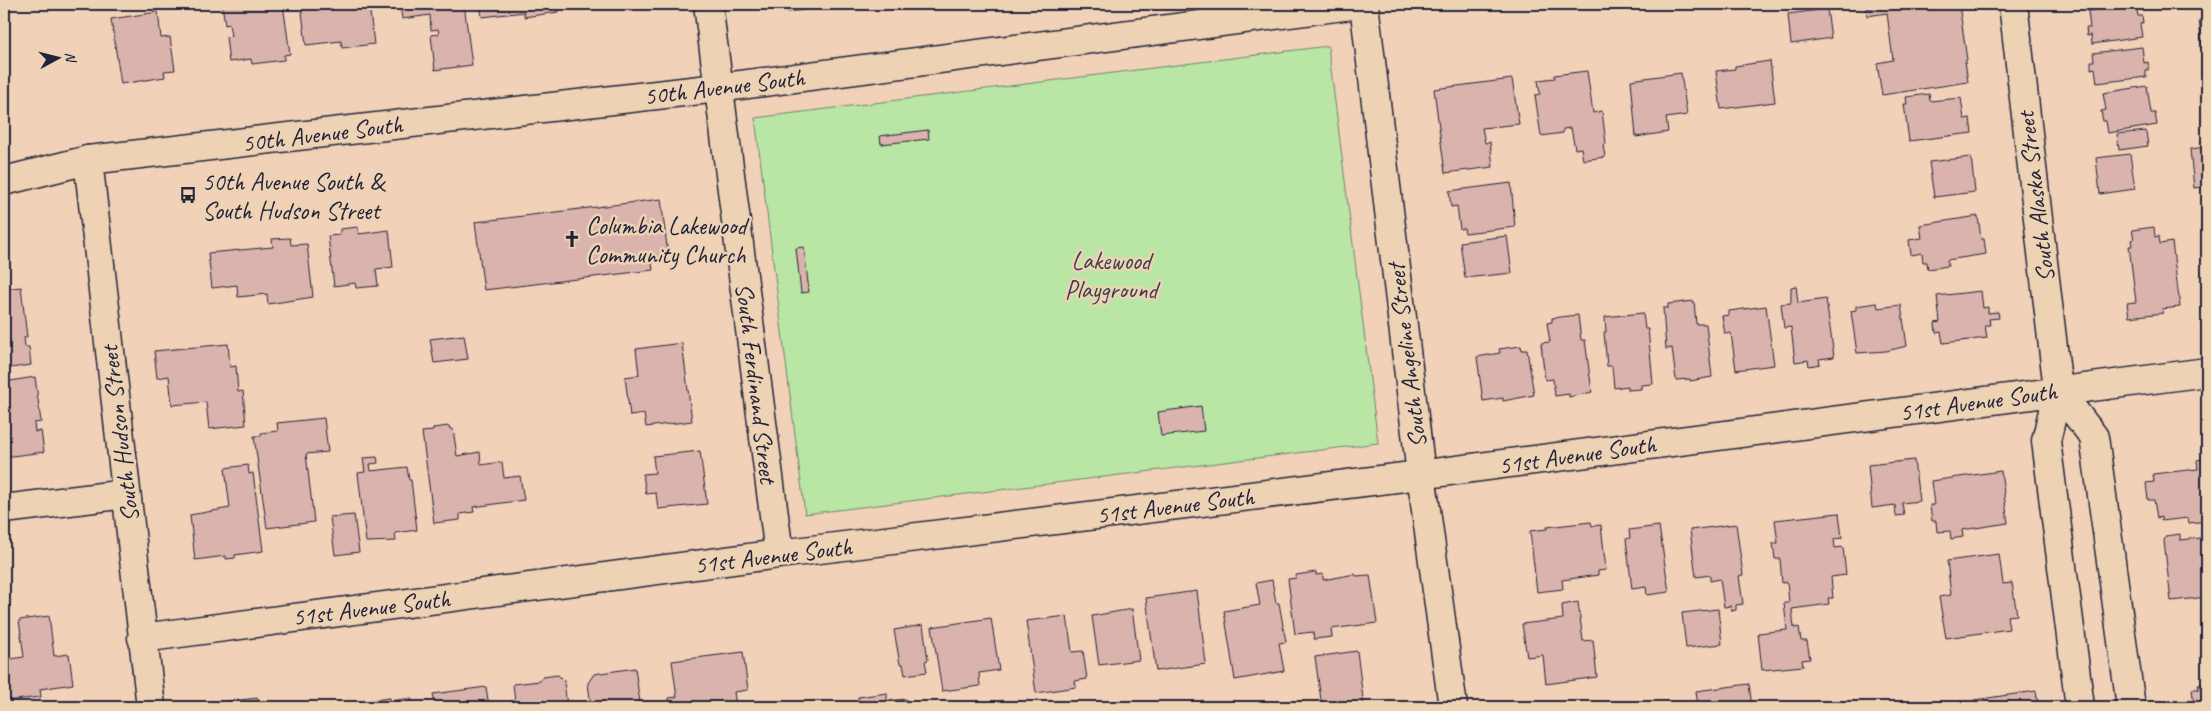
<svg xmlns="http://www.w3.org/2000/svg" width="2211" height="711" viewBox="0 0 2211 711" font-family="Caveat,sans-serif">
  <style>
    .green { fill: #b9e6a4; stroke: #6e8470 }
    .building { fill: #dbb3ad; stroke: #22223b }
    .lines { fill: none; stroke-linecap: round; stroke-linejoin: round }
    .minor-casing { stroke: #22223b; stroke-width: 31 }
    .tertiary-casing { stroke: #22223b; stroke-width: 31 }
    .secondary-casing { stroke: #22223b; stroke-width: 31 }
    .minor { stroke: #edd3b4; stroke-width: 28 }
    .tertiary { stroke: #edd3b4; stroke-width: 28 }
    .secondary { stroke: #edd3b4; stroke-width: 28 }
    .labels { text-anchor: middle; stroke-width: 5; stroke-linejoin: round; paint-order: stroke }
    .street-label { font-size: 25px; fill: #22223b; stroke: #edd3b4 }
    .poi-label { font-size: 25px; fill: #22223b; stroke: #edd3b4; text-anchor: start }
    .park-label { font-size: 25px; fill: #393f4b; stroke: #edd3b4 }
  </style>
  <rect width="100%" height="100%" fill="#f1d1b7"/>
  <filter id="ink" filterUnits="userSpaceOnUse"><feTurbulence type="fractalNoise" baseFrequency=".02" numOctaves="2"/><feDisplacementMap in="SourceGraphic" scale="10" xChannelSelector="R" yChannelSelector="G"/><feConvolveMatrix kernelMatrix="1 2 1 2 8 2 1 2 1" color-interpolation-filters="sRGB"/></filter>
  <g filter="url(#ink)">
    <path class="green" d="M1328,46L1378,443L805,514L755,118Z"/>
    <path class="building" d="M222,4H283L290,54L284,55V60L252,64L251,59L229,62L226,37L231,36L229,24L225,25Z
      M301,4H369L374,44L342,48L341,41L306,45Z
      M400,4H464L472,65L435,70L431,35L439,34L438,29L431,30L430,15L402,19Z
      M480,4H557L558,12L524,17V12L482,17Z
      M586,4H623L587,8Z
      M787,4H835V6L788,12Z
      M1893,4H1959L1967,60L1965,61L1968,82L1882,95L1877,63L1893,60L1887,13L1867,16L1866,9Z
      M2136,5L2138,16H2142L2143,23L2140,24L2142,37L2092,44L2091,35L2087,36L2086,28H2090L2088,11Z
      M1827,9L1831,38L1791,44L1788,14Z
      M158,12L161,38L170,37L175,70L164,71L165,77L121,84L111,19Z
      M2207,19V88L2199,20Z
      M2142,47L2144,63L2148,62L2149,70L2146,71V77L2097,83L2095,68L2091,69V61H2094L2093,53Z
      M1770,61L1775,102L1721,109L1716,71L1735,69V66Z
      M1587,71L1593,113L1602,111L1606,144L1603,145L1605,157L1583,160L1581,148L1575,149L1571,128L1563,129V133L1541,136L1535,95L1540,94L1538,80L1555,78L1554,75Z
      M1681,73L1687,115L1666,118L1668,132L1636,137L1631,80Z
      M1512,79L1519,124L1482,128L1485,143L1490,142L1493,167L1445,173L1434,89Z
      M2147,86L2151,113H2155L2157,125L2108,133L2106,121H2103L2101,111L2106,110L2103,93Z
      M1929,94L1930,101L1961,98L1964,119L1970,118L1972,133L1909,141L1904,104H1907L1906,97Z
      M928,130L929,139L881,144L880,136Z
      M2146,131L2148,146L2119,150L2117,134Z
      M2207,147V186L2194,188L2190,149Z
      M2130,154L2135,189L2100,194L2096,158Z
      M1971,157L1975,192L1934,197L1929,162Z
      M1511,183L1515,227L1465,233L1464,228L1460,229L1457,206L1451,207L1449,191Z
      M661,199L668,255L651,257L653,270L484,290L475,222Z
      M1978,216L1981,239H1984L1986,254L1947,260L1948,266L1928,269L1927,262H1923L1922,253L1911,255L1909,240L1922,238L1920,225Z
      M358,227L359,234L389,230L393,267L376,269L378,286L356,288L355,283L334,286L328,236L340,235V229Z
      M2154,227L2155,237L2159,236L2160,244L2172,242L2180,307L2162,309L2163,313L2129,317L2127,303L2136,302L2129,246H2132L2131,240L2134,239L2132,230Z
      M1507,236L1512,273L1465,278L1460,242Z
      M290,238L291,245L307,244L313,297L268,304L267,294L238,297L237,285L212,288L208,253L273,247L272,239Z
      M804,247L809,292L801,293L796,248Z
      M1796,286L1798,303L1826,299L1834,357L1819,359L1820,364L1809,366L1808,360L1795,362L1791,327L1784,328L1781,304L1791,303V287Z
      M21,287L27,337H24L25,347H29L31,365L4,369V289Z
      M1981,291L1983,308L1988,307V313L1998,312L1999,318L1989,319L1990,325H1985L1987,338L1943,343L1941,332L1936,333L1935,323L1940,322L1937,296Z
      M1694,301L1696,324H1706L1712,377L1690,381V379L1676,380L1672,348L1666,349L1663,308H1668V304Z
      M1877,303L1878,308L1901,305L1907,346L1886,351L1857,353L1851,311L1856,310V306Z
      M1766,306L1774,365L1736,370L1731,333L1725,334L1722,316L1729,315V311Z
      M1643,313L1645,329H1648L1653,384L1641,385V389L1628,390V386L1614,388L1612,366H1607L1604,332H1606L1605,317Z
      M1578,315L1581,340H1585L1592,392L1569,397V394L1555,396L1553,379L1545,380L1541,343L1550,342L1547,323L1552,322V318Z
      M464,335L468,359L434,363L430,339Z
      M682,343L692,421L646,427L644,414L630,416L625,377L639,375L636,349Z
      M228,344L230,367L236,366L238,392L243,391L246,425L209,429L206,402L172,405L169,376L157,378L154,351Z
      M1521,346L1522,350H1527L1534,395L1503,401V398L1483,401L1477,357L1500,353L1499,349Z
      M35,377L41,422L34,423L35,432L41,431L44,452L4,457V382Z
      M1201,406L1204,431L1161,436L1158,412Z
      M324,418L328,452L306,454L314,522L267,528L254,436H261V433L278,431L277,423Z
      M449,426L450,429H453L457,456L480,452L481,465L502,462L504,478L520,476L524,500L473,507L474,512L460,514V520L434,523L422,432L433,431V428Z
      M700,451L707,504L658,509L656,493L646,494L643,474L655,473L653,456Z
      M377,457L378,463L370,464L371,471L407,467L409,480H411L417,530L395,533L396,541L366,542L358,473L365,472L363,458Z
      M2207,458V521L2189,523L2188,518L2161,521V517L2157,518L2154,500H2148L2146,483L2154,482L2153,474L2198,469L2197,460Z
      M1914,460L1919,501L1902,503L1904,515L1896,516L1895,505L1872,508L1868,465Z
      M248,465L249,474L253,473L263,551L235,555V558L226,559V556L195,560L190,515L230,508L225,468Z
      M2001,471L2008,523L1962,530L1963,537L1951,539L1950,531L1937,532L1936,521H1932L1930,505H1934L1931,481Z
      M1839,513L1842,538L1834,539L1835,548L1843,547L1846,575L1831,577L1833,598H1828L1829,604L1792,609L1794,628L1799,627L1801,641H1807L1810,659L1802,660L1803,666L1762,670L1758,633L1787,630L1784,603H1789L1787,582L1782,583L1780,559H1775L1773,543H1778L1775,520Z
      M354,515L359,552L335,555L330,517Z
      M1591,522L1592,526L1601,525L1606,570L1598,571V575L1562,580L1563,589L1537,592L1530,531L1547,529V527Z
      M1736,524L1743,575L1739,576L1743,604L1736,605V610L1732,611L1731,606L1724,607L1720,579L1710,581V575L1696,577L1690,530Z
      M1659,526L1669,592L1647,595L1646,587L1632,589L1626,539L1630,538L1629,530Z
      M2180,534V540L2201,538L2207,597L2171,601L2164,541L2166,536Z
      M1999,554L2003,584L2012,583L2017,615L2007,616L2009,629L1946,638L1939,597L1951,595L1947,561Z
      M1316,572V575L1323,574V580L1355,574L1356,576L1370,575L1377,623L1331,629L1332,637L1314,639L1313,632L1295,634L1288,579L1296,578V575Z
      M1272,580L1276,603H1279L1286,642L1279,643L1284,671L1235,680L1224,611L1260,605L1256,583Z
      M1197,591L1206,664L1156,671L1146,598Z
      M1578,602L1583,641L1593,640L1597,677L1546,684L1543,655L1527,657L1522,624L1563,619L1562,605Z
      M1132,609L1139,660L1099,665L1092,616Z
      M1718,609L1722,644L1686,648L1682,613Z
      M49,616L54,656L69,654L73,684L40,689L41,697L6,701L4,660L24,657L19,620Z
      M1067,616L1072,652L1083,651L1087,679L1075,681L1076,687L1036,693L1026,621Z
      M991,618L999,670L979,673L980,686L942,691L932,627Z
      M923,625L928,660L925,661L927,672L905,675L903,664H900L894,630Z
      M1357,651L1364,707H1322L1315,657Z
      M743,652L748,690L734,692L736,707H670L669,698L677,697L672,661Z
      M635,668L640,703L634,704L635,707H591L588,683L594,674Z
      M558,675L564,681L567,707H509V703L515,702L513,684L540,681L543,677Z
      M1749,684L1752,707H1698L1696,691Z
      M2207,684V707H2182L2194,704L2192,689H2199L2198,685Z
      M486,687L489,707H435L433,694Z
      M2036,691L2038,707H1975L1974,700Z
      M887,693V701L906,699L907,707H859L858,697Z
      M258,698V705L285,702V707H221V702Z
      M390,698L391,701L411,698L412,707H363L362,705L366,704L365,701Z"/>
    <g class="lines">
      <g class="minor-casing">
        <path id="minor" d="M708,4L779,554
          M1364,4L1421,474L1453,707
          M2013,4L2058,390L2094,437L2131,707
          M88,160L151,707
          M2058,390L2046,441L2080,707
          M4,509L126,494
          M142,638L779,554L1396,478L2207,372"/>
      </g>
      <g class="tertiary-casing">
        <path id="tertiary" d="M88,160L718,88L1359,4"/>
      </g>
      <g class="secondary-casing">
        <path id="secondary" d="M4,181L88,160"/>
      </g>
      <use href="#minor" class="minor"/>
      <use href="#tertiary" class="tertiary"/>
      <use href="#secondary" class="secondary"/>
    </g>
  </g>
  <defs>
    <g id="bus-bare" transform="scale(1.35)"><path d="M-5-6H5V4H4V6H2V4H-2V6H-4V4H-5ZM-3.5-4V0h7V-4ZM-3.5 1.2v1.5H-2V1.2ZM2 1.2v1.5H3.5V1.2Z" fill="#22223b" stroke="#edd3b4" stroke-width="2.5" paint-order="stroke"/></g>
    <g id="church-bare" transform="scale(1.35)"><path d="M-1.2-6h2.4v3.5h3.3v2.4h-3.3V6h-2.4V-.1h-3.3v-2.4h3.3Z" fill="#22223b" stroke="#edd3b4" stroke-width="2.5" paint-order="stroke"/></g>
  </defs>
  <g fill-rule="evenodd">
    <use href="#bus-bare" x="188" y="195"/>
    <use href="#church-bare" x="572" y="239"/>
  </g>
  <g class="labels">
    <g class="street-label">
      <text transform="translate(724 86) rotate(-7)" y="9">50th Avenue South</text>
      <text transform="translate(322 133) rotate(-7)" y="9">50th Avenue South</text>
      <text transform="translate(2035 197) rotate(-97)" y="9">South Alaska Street</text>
      <text transform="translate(1406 356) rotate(-97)" y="9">South Angeline Street</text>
      <text transform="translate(757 383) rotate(83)" y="9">South Ferdinand Street</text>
      <text transform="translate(1978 401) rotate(-8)" y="9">51st Avenue South</text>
      <text transform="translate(119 434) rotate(-97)" y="9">South Hudson Street</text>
      <text transform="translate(1577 454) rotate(-8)" y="9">51st Avenue South</text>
      <text transform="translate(1175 505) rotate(-7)" y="9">51st Avenue South</text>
      <text transform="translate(773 555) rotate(-7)" y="9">51st Avenue South</text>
      <text transform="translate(371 607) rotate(-7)" y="9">51st Avenue South</text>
    </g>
    <g class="poi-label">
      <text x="202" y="190">50th Avenue South &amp;<tspan x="202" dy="29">South Hudson Street</tspan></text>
      <text x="586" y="234">Columbia Lakewood<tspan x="586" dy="29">Community Church</tspan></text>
    </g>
    <g class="park-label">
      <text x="1111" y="269">Lakewood<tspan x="1111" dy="29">Playground</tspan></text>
    </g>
  </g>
  <rect width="2211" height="711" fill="none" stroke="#edd3b4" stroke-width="20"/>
  <rect x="10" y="10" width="2191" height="691" fill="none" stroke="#22223b" stroke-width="2" filter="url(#ink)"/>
  <g transform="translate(58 58) rotate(83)" stroke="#edd3b4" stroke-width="4" paint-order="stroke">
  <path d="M0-4L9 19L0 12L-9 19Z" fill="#22223b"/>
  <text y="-8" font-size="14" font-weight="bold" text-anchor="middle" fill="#22223b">N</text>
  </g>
</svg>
